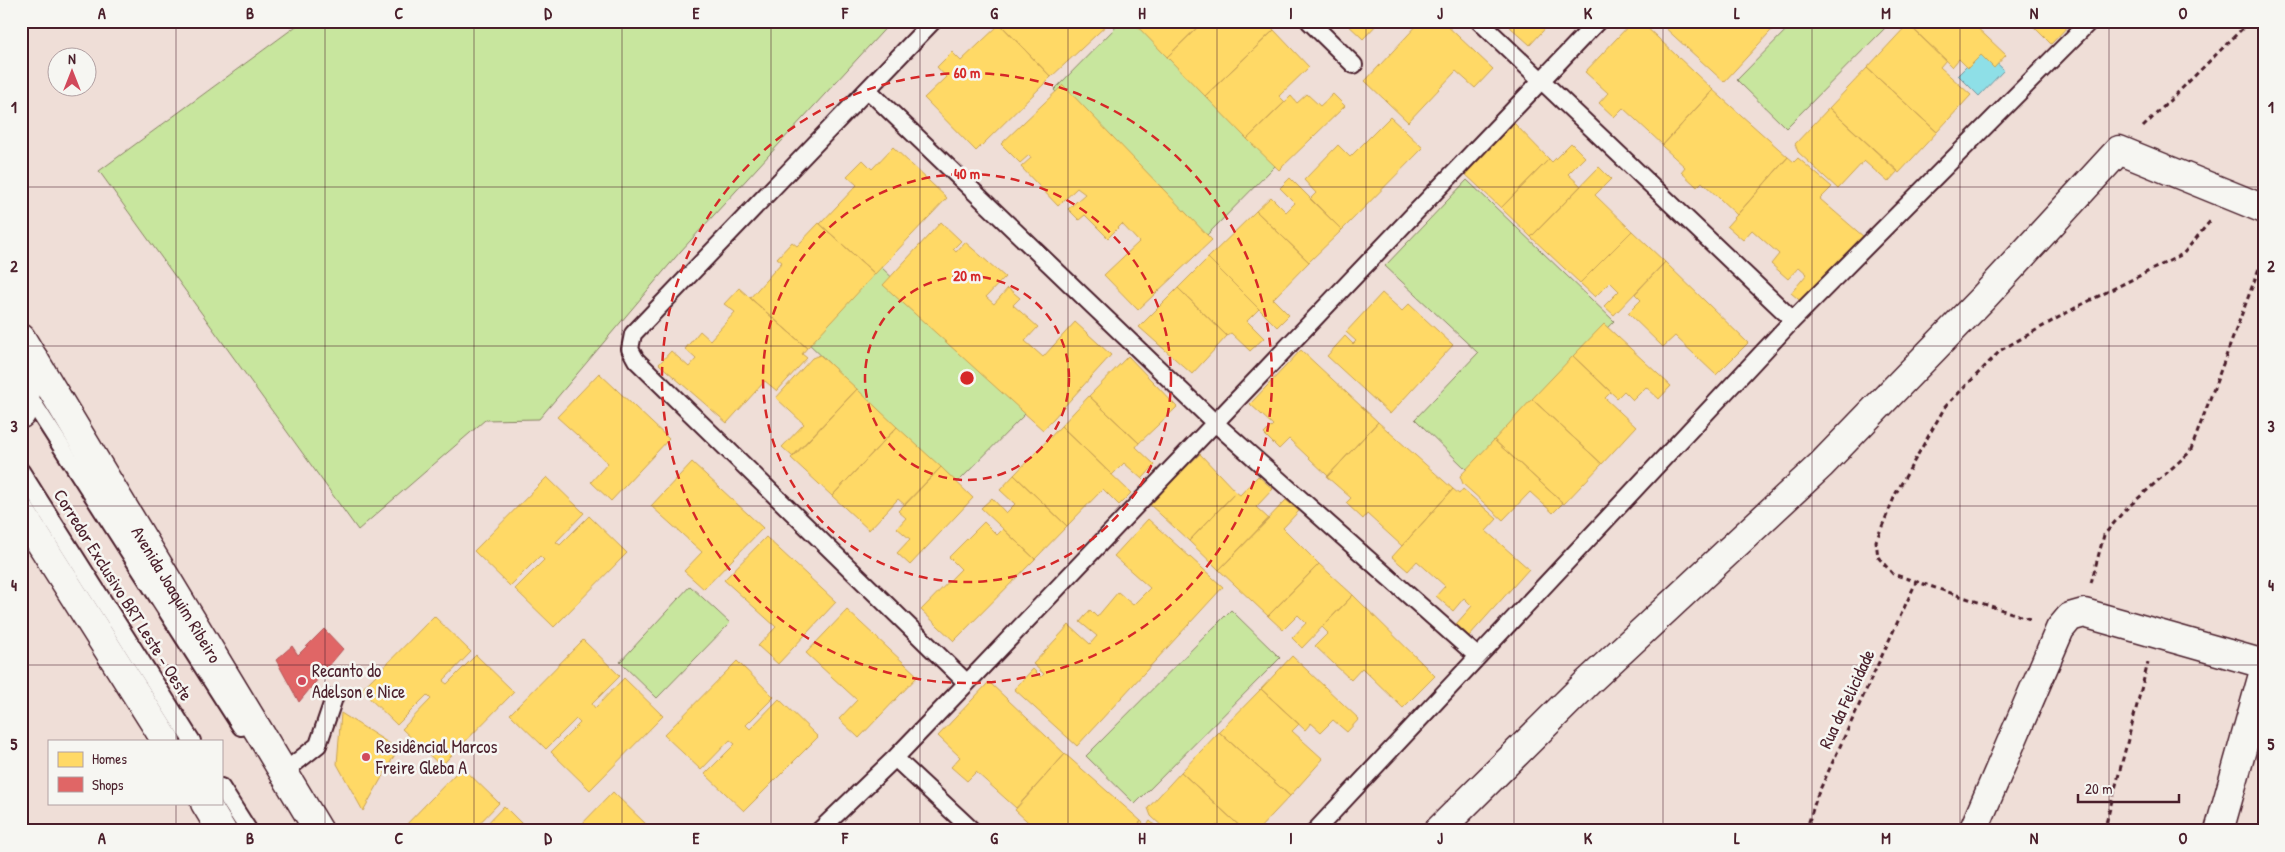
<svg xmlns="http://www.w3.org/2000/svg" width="2285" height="852" viewBox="0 0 2285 852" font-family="'Patrick Hand',sans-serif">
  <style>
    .green { fill: #c8e69e; stroke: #898264 }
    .water { fill: #8edfe7; stroke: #73929c }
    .homes { fill: #ffd966; stroke: #c9a154 }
    .shops { fill: #e06666; stroke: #b35154 }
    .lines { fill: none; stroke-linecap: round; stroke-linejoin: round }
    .lane-casing { stroke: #4a1f2b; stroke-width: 20 }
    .street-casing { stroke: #4a1f2b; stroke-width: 31 }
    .primary-casing { stroke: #4a1f2b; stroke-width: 31 }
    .path { stroke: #4a1f2b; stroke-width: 3; stroke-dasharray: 5 4; stroke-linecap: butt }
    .lane { stroke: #f6f6f2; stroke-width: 16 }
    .street { stroke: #f6f6f2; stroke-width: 28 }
    .primary { stroke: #f6f6f2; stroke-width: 28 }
    .grid { fill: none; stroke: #4a1f2b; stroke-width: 1; stroke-opacity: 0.55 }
    .ring { fill: none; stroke: #d62828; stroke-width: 2.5; stroke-dasharray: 9 6 }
    .poi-dot { fill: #d1495b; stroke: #f6f6f2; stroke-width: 2 }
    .labels { text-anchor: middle; stroke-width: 5; stroke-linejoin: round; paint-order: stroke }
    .street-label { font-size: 18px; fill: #4a1f2b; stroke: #f6f6f2 }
    .poi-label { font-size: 18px; fill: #4a1f2b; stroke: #f6f6f2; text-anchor: start }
    .centre { fill: #d62828; stroke: #f6f6f2; stroke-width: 2.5 }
    .ring-label { font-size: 15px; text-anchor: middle; font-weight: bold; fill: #d62828; stroke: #f6f6f2; stroke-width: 5; stroke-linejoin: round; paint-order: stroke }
    .neatline { fill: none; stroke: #4a1f2b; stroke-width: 2 }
    .grid-label { font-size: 16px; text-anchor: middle; font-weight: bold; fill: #4a1f2b }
  </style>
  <rect width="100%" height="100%" fill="#efded7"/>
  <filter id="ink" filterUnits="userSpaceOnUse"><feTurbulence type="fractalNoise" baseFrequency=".02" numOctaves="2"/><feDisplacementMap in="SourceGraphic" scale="10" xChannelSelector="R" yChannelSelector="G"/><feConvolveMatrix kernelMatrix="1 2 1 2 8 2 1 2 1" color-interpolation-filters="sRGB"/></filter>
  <g filter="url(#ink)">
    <path class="green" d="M303,21H892L680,252L539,419L485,420L358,530L99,171Z
      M1122,21H1135L1279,162L1205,237L1054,90Z
      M1795,21H1892L1786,128L1737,80Z
      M1467,180L1614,321L1468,471L1415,419L1478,353L1385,266Z
      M878,264L1029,410L955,485L804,339Z
      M690,586L730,623L657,698L620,662Z
      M1231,610L1280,658L1135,804L1086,756Z"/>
    <path class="water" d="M1983,50L2004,70L1979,96L1958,75Z"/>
    <path class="homes" d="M1000,21H1111L1051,77L999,23Z
      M1132,21H1204L1167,57Z
      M1204,21H1265L1274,30L1205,96L1167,57Z
      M1344,21H1380L1363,39Z
      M1421,21H1442L1493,69L1475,88L1456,71L1408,122L1365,81Z
      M1516,21H1552L1530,45L1510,27Z
      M1633,21H1640L1713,90L1663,145L1623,108L1614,117L1599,103L1608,93L1585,72Z
      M1665,21H1780L1724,82L1662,25Z
      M1911,21H1970L2006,55L1994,68L1981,55L1968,68L1959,59L1952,67L1908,24Z
      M2028,21H2073L2051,44Z
      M1000,24L1051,77L976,151L924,98L946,77L937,67L952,52L961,61Z
      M1908,24L1946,60L1940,67L1971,95L1937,132L1867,68Z
      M1274,30L1309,67L1279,96L1285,102L1247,139L1205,96Z
      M1867,68L1937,132L1899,173L1829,108Z
      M1063,85L1212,240L1138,310L1104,275L1139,242L1122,224L1108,238L1085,215L1079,220L1068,209L1085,194L1077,188L1058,206L1021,167L1031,158L1029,155L1020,163L1001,144Z
      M1713,90L1788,157L1737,215L1702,182L1697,187L1681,172L1685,167L1662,146Z
      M1307,94L1320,106L1333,94L1345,106L1279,170L1247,139L1291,96L1297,103Z
      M1829,108L1898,171L1888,182L1864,161L1838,189L1798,152L1795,144Z
      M1390,117L1423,148L1342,230L1310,199L1316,193L1304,180L1338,145L1350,157Z
      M1512,121L1549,159L1501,208L1461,170Z
      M1571,143L1585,157L1568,174L1581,186L1531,237L1501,208L1549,159L1552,162Z
      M893,147L947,198L875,274L820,224L857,185L847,176L863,160L872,169Z
      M1788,157L1794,162L1798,158L1832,187L1820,199L1864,237L1804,304L1791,293L1807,274L1799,267L1788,279L1771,264L1779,254L1752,230L1743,240L1727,226Z
      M1599,167L1611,179L1595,195L1632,231L1580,283L1531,237Z
      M1290,178L1342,230L1309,262L1256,211L1271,197L1286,212L1295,203L1280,188Z
      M1256,211L1309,262L1273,299L1289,315L1277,327L1208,258Z
      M941,222L961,241L953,249L956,252L965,242L1005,277L986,297L994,304L1008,288L1020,298L1013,305L1038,327L1025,341L1043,357L1075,322L1111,355L1043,430L883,285Z
      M819,223L875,274L807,348L750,298L782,262L777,258L792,242L797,246Z
      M1632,231L1665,262L1614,315L1604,306L1619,291L1610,282L1595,297L1580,283Z
      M1208,258L1259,309L1247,321L1264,338L1250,351L1231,333L1227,336L1178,288Z
      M1665,262L1748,343L1716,375L1675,336L1663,347L1628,313L1641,300L1635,294Z
      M739,288L807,348L802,354L807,358L777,391L765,381L727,423L659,364L671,351L689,367L696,359L685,349L700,331L710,340L735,312L724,304Z
      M1178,288L1227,336L1192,374L1139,327Z
      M1382,293L1402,311L1409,304L1453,345L1390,414L1327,356L1345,336L1353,344L1356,341L1346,332Z
      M1604,324L1671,386L1659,399L1646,387L1633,400L1624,391L1617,398L1573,356Z
      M1301,350L1378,422L1328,476L1289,439L1279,449L1264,434L1273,425L1250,404Z
      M820,355L857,389L793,457L782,447L804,424L776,398L812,358Z
      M1128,356L1177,407L1139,443L1089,396Z
      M1573,356L1611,392L1605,398L1636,427L1602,464L1532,399Z
      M599,373L669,439L611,501L591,482L608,463L557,417Z
      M857,389L897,427L832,496L791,458Z
      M1089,396L1139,443L1136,447L1155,465L1142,479L1124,463L1112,475L1061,426Z
      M1532,399L1602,464L1564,504L1494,440Z
      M1378,422L1453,489L1402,546L1367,514L1363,519L1346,503L1351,498L1327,477Z
      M1061,426L1131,493L1119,505L1103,489L1067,526L1014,475Z
      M897,427L941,467L905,505L898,499L869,530L832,496Z
      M1494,440L1563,503L1553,513L1530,492L1503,520L1463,484L1460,476Z
      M1200,454L1236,492L1189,541L1148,503Z
      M692,462L763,528L704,589L684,571L702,552L651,506Z
      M941,467L973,498L910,565L897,553L910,539L897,528L906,518L898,511Z
      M1014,475L1067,526L1035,559L981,508L992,498L1006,513L1015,504L1000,490Z
      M1258,476L1273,489L1256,507L1269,519L1219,570L1189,541L1236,492L1240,495Z
      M547,477L584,513L556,542L560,545L589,516L627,553L554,627L515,589L544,560L540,556L510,586L474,551Z
      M1453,489L1459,494L1463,489L1497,519L1486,531L1529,569L1469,636L1456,624L1472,606L1464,598L1453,611L1436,596L1445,586L1417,561L1408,571L1392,557Z
      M1286,500L1299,511L1283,528L1319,564L1268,616L1219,570Z
      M1148,519L1223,587L1077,746L1014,689L1033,669L1041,677L1044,674L1033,664L1069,625L1090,644L1097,636L1080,622L1090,610L1097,617L1118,592L1133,605L1150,588L1114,556Z
      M984,522L997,535L1003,529L1035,559L954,641L921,610L961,569L949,557Z
      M766,537L836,602L778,664L758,646L776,627L724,580Z
      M1319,564L1353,595L1302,648L1292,638L1306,623L1298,615L1283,630L1268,616Z
      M1353,595L1435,676L1403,708L1362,668L1351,680L1315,646L1328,633L1322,627Z
      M847,610L918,676L859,738L839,719L857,700L806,653Z
      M434,616L471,652L443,681L447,684L476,655L514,692L441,766L402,729L431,699L427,695L397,725L361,690Z
      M583,640L620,676L592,704L595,708L624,678L663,716L590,790L551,752L580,723L576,719L546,749L510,714Z
      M1292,656L1359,719L1347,732L1333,720L1321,732L1311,723L1305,730L1261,689Z
      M737,661L774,697L746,725L750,729L779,699L818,737L744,811L705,774L735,744L730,740L701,770L664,735Z
      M989,682L1065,754L1016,808L976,772L967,781L951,767L960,757L938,736Z
      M1261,689L1299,724L1292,731L1323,759L1290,796L1219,732Z
      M341,713L398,749L363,811L337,764Z
      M1219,732L1290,796L1257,831H1245L1181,772Z
      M1065,754L1141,821L1133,831H1038L1015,810Z
      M462,767L499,803L472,831H400Z
      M1181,772L1245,831H1224L1217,825L1212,831H1167L1151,816L1148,808Z
      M613,792L650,828L648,831H575Z
      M504,806L529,831H480Z
      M1141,821L1146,826L1150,821L1161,831H1133Z
      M911,826L916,831H907Z"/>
    <path class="shops" d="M324,629L343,649L299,702L276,660L292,646L298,655Z"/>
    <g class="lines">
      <g class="lane-casing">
        <path id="lane" d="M933,21L633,334L630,349L636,360L967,683
          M1309,21L1354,65
          M1479,21L1793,320
          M868,90L1215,423L1477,656
          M25,390L241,727
          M21,471L192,741
          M895,758L973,831
          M284,772L318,745L334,698
          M221,787L249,831
          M819,831L895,758L967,683L1598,21
          M1315,831L1793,320L2090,21"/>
      </g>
      <g class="street-casing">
        <path id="street" d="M21,414L34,359
          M1438,831L1588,682L1821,465L1983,298L2119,150L2264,209
          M1973,831L2060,629L2070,617L2084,613L2264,664
          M2219,831L2264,671"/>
      </g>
      <g class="primary-casing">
        <g id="primary">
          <path id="s1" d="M21,338L319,831"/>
          <path d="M21,512L166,741"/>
          <path d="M205,803L222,831"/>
        </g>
      </g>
      <path class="path" d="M2143,127L2250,21
        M2091,583L2104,535L2124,511L2190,452L2264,255
        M2030,619L1893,574L1878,557L1876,541L1896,493L1945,407L2001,350L2077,307L2183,254L2211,220
        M1806,831L1817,796L1917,580
        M2104,831L2148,663"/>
      <use href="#lane" class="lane"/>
      <use href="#street" class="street"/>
      <use href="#primary" class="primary"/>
    </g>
  </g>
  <path class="grid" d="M176,21V741M325,21V831M474,21V831M622,21V831M771,21V831M920,21V831M1068,21V831M1217,21V831M1366,21V831M1514,21V831M1663,21V831M1812,21V831M1960,21V831M2109,21V831M21,187H2264M21,346H2264M21,506H2264M21,665H2264M176,803V831"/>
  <g class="ring">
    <circle cx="967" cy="378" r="102"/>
    <circle cx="967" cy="378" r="204"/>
    <circle cx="967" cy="378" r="305"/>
  </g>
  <g class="poi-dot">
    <circle cx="302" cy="681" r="5"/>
    <circle cx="366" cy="757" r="5"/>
  </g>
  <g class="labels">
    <g class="street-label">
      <text transform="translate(123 595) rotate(58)" y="6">Corredor Exclusivo BRT Leste - Oeste</text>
      <text dy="6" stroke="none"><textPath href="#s1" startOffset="300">Avenida Joaquim Ribeiro</textPath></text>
      <text transform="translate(1847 699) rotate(-65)" y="6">Rua da Felicidade</text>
    </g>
    <g class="poi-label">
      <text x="312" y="677">Recanto do<tspan x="312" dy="21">Adelson e Nice</tspan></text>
      <text x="376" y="753">Residêncial Marcos<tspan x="376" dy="21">Freire Gleba A</tspan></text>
    </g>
  </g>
  <circle cx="967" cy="378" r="8" class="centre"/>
  <g class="ring-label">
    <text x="967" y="78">60 m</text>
    <text x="967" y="179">40 m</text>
    <text x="967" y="281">20 m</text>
  </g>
  <rect width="2285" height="852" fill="none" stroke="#f6f6f2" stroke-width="55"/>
  <rect x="48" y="740" width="175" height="65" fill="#f6f6f2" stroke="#b1a0a2"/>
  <rect x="58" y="752" width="25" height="15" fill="#ffd966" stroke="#b1a0a2"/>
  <text x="92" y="764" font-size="15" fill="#4a1f2b">Homes</text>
  <rect x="58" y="777" width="25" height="15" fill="#e06666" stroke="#b1a0a2"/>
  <text x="92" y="790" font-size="15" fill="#4a1f2b">Shops</text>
  <g transform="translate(72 72)"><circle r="24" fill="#f6f6f2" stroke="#b1a0a2"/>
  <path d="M0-4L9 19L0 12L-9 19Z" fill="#d1495b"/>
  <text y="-8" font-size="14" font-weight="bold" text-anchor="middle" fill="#4a1f2b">N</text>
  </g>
  <path d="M2078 794v8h101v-8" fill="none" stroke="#4a1f2b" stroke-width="2.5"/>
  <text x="2085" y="794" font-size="15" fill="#4a1f2b" stroke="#f6f6f2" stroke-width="4" paint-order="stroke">20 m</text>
  <rect x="28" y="28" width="2230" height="796" class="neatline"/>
  <g class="grid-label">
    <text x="102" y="19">A</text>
    <text x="250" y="19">B</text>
    <text x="399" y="19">C</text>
    <text x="548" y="19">D</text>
    <text x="696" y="19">E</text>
    <text x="845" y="19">F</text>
    <text x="994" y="19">G</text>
    <text x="1142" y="19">H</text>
    <text x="1291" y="19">I</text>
    <text x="1440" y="19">J</text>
    <text x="1588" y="19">K</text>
    <text x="1737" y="19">L</text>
    <text x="1886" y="19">M</text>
    <text x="2034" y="19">N</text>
    <text x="2183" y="19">O</text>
    <text x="14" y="113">1</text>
    <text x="2271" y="113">1</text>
    <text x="14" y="272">2</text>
    <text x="2271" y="272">2</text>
    <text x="14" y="432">3</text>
    <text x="2271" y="432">3</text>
    <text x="14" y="591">4</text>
    <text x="2271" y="591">4</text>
    <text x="14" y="750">5</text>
    <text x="2271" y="750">5</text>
    <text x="102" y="844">A</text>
    <text x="250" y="844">B</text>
    <text x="399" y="844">C</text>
    <text x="548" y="844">D</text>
    <text x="696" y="844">E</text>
    <text x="845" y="844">F</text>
    <text x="994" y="844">G</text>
    <text x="1142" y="844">H</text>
    <text x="1291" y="844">I</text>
    <text x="1440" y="844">J</text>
    <text x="1588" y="844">K</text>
    <text x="1737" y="844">L</text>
    <text x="1886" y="844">M</text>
    <text x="2034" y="844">N</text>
    <text x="2183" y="844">O</text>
  </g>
</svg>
